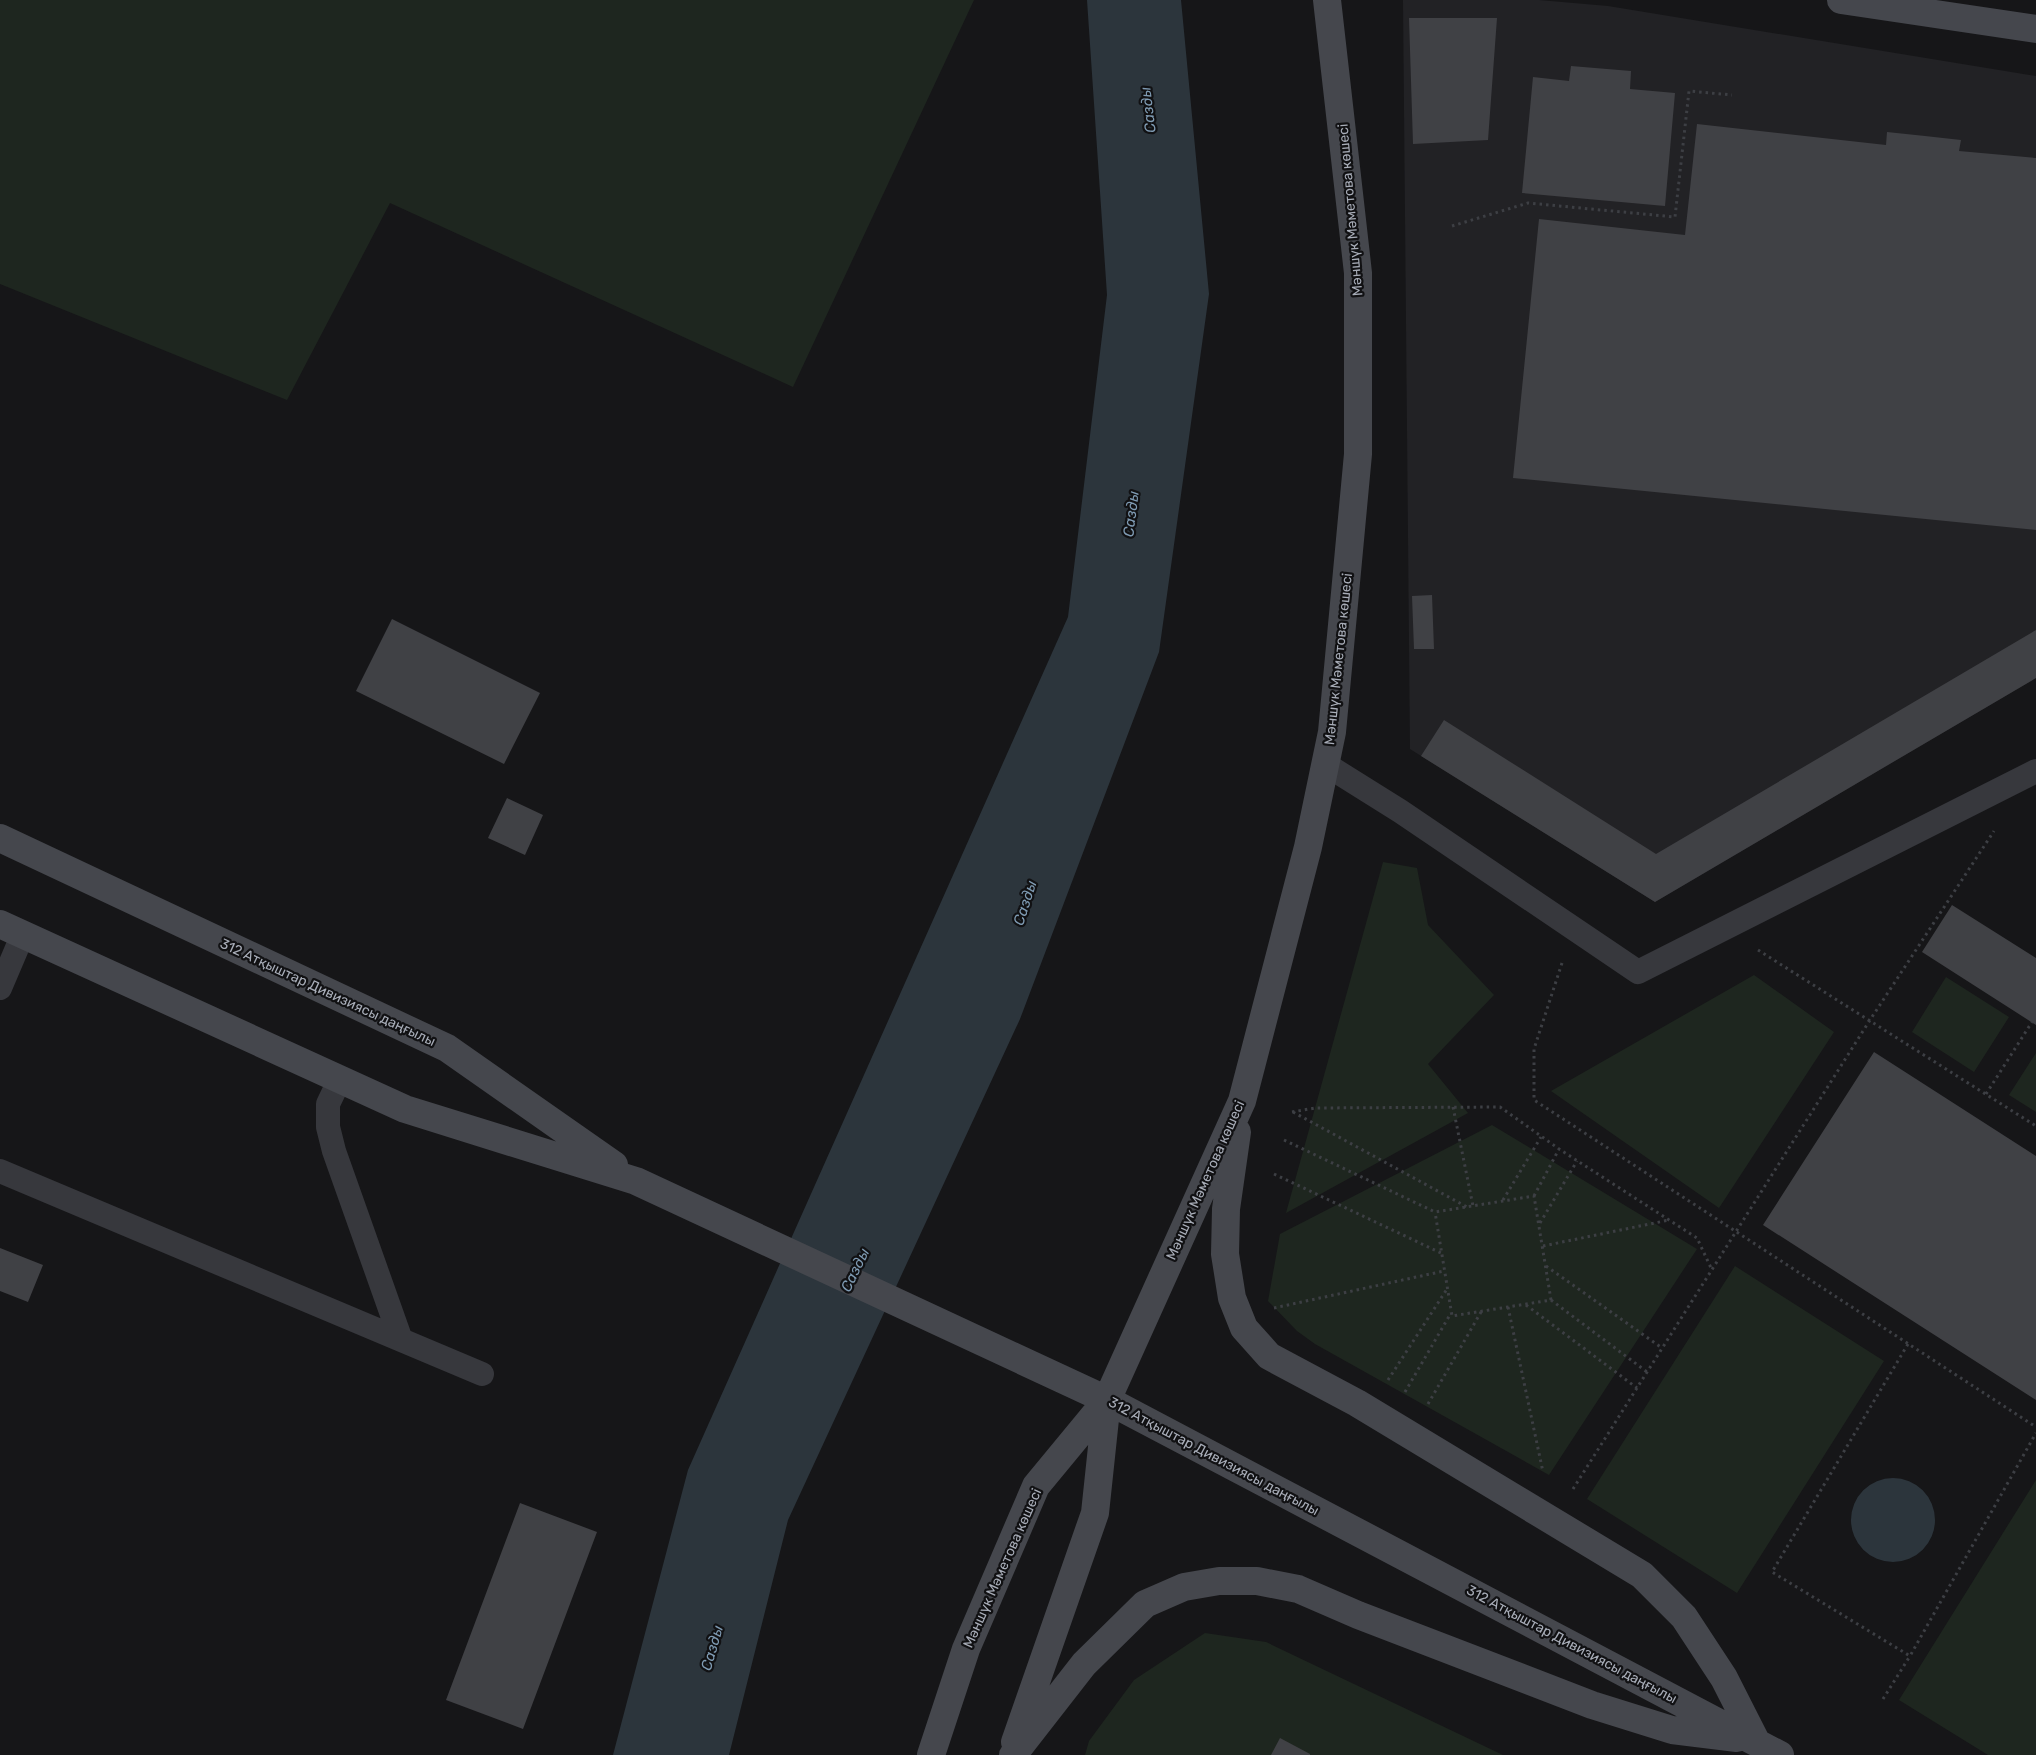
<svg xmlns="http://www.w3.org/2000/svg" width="2036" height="1755" viewBox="0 0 2036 1755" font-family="Rubik,sans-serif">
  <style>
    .built { fill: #222225 }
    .green { fill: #1e261f }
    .water { fill: #2c353c }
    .building { fill: #404145 }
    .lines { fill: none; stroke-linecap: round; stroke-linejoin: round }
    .path { stroke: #3d3f44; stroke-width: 3; stroke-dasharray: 2.5 4; stroke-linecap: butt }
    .lane { stroke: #37383d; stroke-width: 24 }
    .secondary { stroke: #45474d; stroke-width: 28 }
    .labels { text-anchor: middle; stroke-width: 4.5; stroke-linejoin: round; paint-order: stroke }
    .street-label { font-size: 14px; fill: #a8adb8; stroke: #111113 }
    .water-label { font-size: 15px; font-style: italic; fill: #7f9bb3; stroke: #111113 }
  </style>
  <rect width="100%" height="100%" fill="#161618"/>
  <path class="built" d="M1403,0H1539L1608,6L2036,76V678L1655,902L1410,749Z"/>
  <path class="green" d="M0,0H974L793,387L390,203L287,400L0,284Z
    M1383,862L1417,868L1428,925L1494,995L1428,1064L1468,1113L1286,1213Z
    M1754,975L1834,1032L1719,1208L1551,1091Z
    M1946,977L2009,1017L1974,1072L1912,1032Z
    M2036,1053V1112L2009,1095Z
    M1492,1125L1697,1249L1549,1475L1315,1344L1297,1331L1268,1301L1280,1234Z
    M1735,1266L1884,1361L1737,1593L1587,1499Z
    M2036,1480V1755H1988L1899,1700Z
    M1205,1633L1266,1642L1503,1755H1085L1089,1741L1134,1680Z"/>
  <path class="water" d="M1087,0H1181L1209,294L1159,652L1020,1019L788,1520L729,1755H613L688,1470L1068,617L1107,295Z
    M1851 1520a42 42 0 1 1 84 0a42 42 0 1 1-84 0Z"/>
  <path class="building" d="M1409,18H1497L1488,140L1413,144Z
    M1571,66L1631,71L1630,89L1675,93L1665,206L1522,193L1533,77L1569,81Z
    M1697,124L1886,145L1887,132L1925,136L1961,140L1959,151L2036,158V530L1513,478L1539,219L1685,235Z
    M1432,595L1434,649H1414L1412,596Z
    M392,619L540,693L504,764L356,691Z
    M2036,630V678L1655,902L1421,756L1444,720L1656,854Z
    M507,798L543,815L525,855L488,838Z
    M1952,905L2036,958V1025L1922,952Z
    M1874,1052L2036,1156V1400L1763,1225Z
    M0,1248L43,1265L28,1302L0,1291Z
    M520,1503L597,1532L523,1729L446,1700Z
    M1280,1738L1310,1754V1755H1271Z"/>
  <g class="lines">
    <path class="path" d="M1452,226L1528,203L1675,217L1689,91L1732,95
      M1758,950L2036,1126
      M1562,963L1534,1049V1100L2036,1427
      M1986,1094L2032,1022
      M1453,1107L1473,1206
      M1292,1112L1315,1108L1500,1107L1562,1151
      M1293,1112L1467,1207
      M1284,1140L1435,1212L1534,1196L1551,1300L1452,1316L1435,1212
      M1274,1174L1441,1253
      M1534,1196L1559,1149L1697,1238L1712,1270
      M1503,1200L1541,1137
      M1540,1223L1577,1161
      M1543,1246L1669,1220
      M1546,1266L1662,1348
      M1551,1300L1647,1372
      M1526,1305L1637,1388
      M1508,1307L1543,1472
      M1274,1308L1444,1271
      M1908,1344L1772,1572L1910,1656L2036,1433
      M1388,1380L1447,1289
      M1405,1392L1451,1313
      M1428,1404L1481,1312
      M1573,1489L1870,1020L1994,831
      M1883,1699L1910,1656"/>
    <path class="lane" d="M1325,764L1400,811L1638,972L2036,771
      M0,988L23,934
      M340,1079L328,1104V1127L334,1151L401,1340
      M0,1171L482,1374"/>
    <path class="secondary" d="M1841,0L2036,29
      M0,838L447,1048L614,1165
      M0,924L405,1109L636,1181L1107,1400L1780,1755
      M1237,1132L1226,1209L1225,1254L1232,1298L1244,1328L1269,1356L1357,1403L1642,1575L1684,1617L1724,1678L1756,1741
      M1015,1742L1095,1513L1107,1400
      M931,1755L966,1649L1036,1486L1107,1400L1242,1101L1308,847L1332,732L1358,454V273L1327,0
      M1013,1755L1084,1664L1145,1604L1184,1587L1219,1581H1257L1298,1589L1358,1615L1592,1705L1672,1730L1737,1738"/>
  </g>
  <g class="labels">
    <g class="street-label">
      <text transform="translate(1350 210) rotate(-95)" y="5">Мәншүк Мәметова көшесі</text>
      <text transform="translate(1338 659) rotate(-84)" y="5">Мәншүк Мәметова көшесі</text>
      <text transform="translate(328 992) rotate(25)" y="5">312 Атқыштар Дивизиясы даңғылы</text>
      <text transform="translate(1205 1180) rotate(-66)" y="5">Мәншүк Мәметова көшесі</text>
      <text transform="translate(1214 1456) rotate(28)" y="5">312 Атқыштар Дивизиясы даңғылы</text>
      <text transform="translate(1002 1568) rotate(-66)" y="5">Мәншүк Мәметова көшесі</text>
      <text transform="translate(1572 1644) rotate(28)" y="5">312 Атқыштар Дивизиясы даңғылы</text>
    </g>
    <g class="water-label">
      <text transform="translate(1148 110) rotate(-97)" y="5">Сазды</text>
      <text transform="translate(1131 514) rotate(-83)" y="5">Сазды</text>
      <text transform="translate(1025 903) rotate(-72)" y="5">Сазды</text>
      <text transform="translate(855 1270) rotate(-64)" y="5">Сазды</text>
      <text transform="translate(712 1648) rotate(-74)" y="5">Сазды</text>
    </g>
  </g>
</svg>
